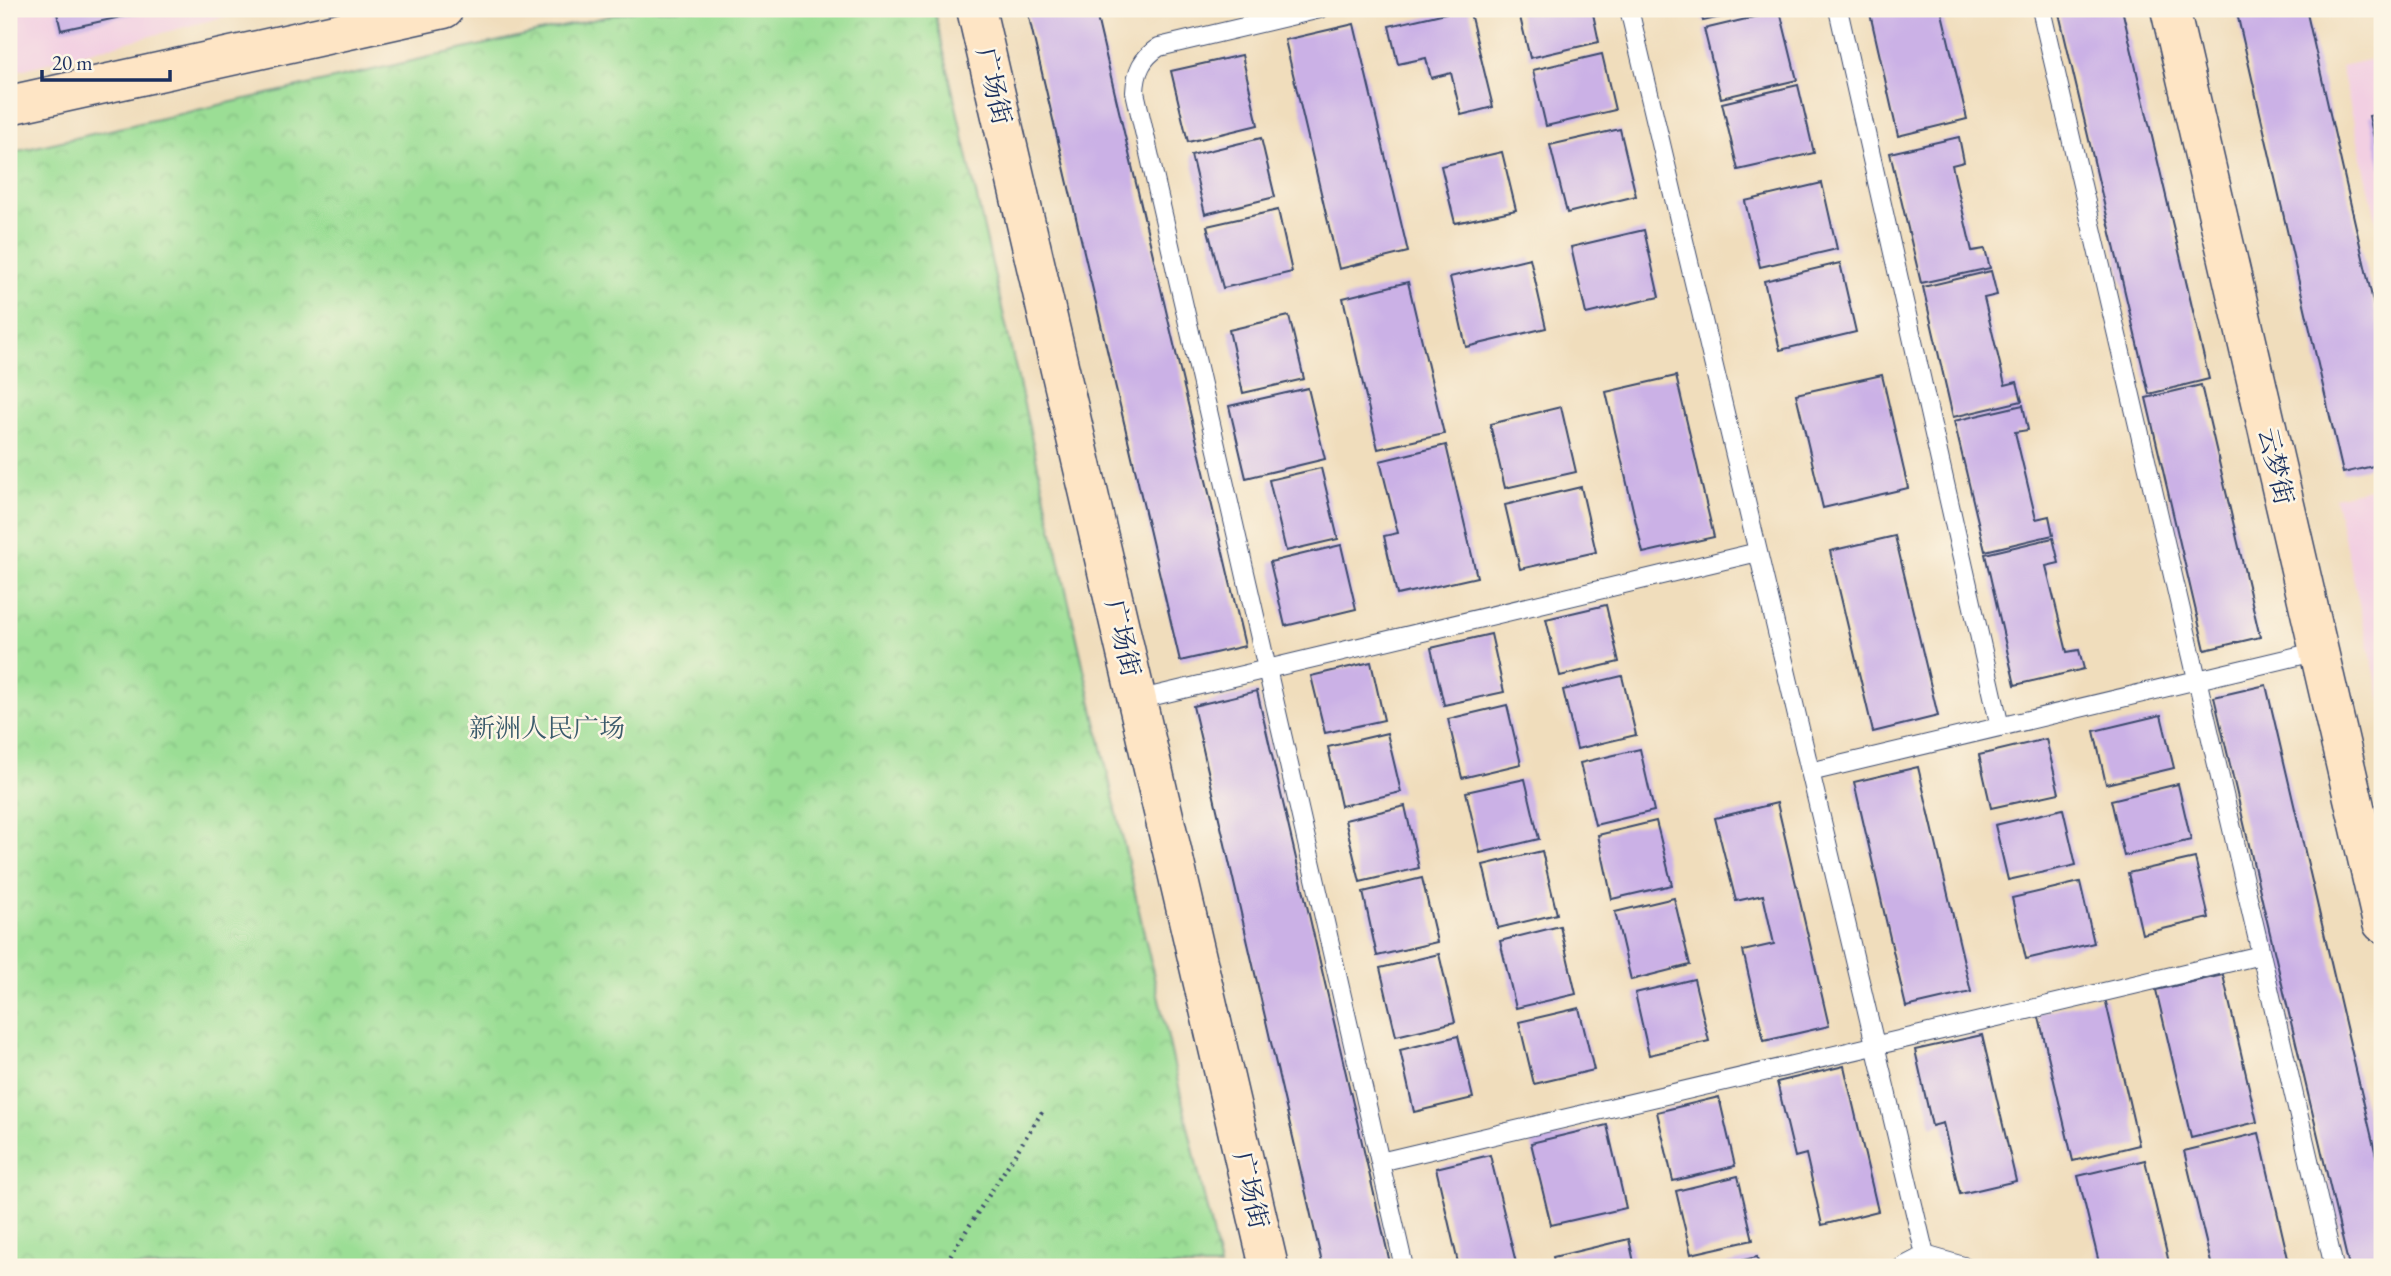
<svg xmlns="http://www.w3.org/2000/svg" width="2391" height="1276" viewBox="0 0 2391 1276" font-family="'EB Garamond','Noto Serif SC',serif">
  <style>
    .built { fill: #f2cfe2 }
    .park { fill: url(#park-crowns); stroke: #5b867a; stroke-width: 2 }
    .building { fill: #cbb1e6 }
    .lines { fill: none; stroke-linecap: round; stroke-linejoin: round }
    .lane-casing { stroke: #3b496c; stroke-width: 20 }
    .secondary-casing { stroke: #3b496c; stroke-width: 41 }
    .path { stroke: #3b496c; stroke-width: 4.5; stroke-dasharray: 2 5; stroke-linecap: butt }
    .lane { stroke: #fff; stroke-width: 18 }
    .secondary { stroke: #fee5c5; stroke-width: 38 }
    .labels { text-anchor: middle; stroke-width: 5; stroke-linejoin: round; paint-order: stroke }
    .street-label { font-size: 26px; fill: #1b2f5e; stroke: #fcf5e5 }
    .park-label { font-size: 26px; fill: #3b5b6c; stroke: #fcf5e5 }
  </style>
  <defs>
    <pattern id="park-crowns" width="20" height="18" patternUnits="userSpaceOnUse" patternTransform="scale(1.75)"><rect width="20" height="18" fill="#9bde95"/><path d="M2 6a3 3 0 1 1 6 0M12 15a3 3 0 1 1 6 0" fill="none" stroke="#85bf83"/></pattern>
  </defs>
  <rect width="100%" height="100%" fill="#fcf5e5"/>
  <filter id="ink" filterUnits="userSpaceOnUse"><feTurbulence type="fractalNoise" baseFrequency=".0143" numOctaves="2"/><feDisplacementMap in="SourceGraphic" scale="14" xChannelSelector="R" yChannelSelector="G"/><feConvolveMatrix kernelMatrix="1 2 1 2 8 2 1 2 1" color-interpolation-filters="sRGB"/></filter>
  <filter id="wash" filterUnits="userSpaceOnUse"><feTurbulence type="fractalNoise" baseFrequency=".00686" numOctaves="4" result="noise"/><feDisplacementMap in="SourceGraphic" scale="28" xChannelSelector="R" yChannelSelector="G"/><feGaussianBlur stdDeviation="1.57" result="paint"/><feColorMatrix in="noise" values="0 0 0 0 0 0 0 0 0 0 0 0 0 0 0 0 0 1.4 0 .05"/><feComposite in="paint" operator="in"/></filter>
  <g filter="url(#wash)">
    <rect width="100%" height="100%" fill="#f0ddbc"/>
    <path class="built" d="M9,9H254L9,73Z
      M2382,57V245L2341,66Z
      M2382,486V705L2335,497Z"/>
    <path class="park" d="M640,9H934L1220,1267H9V153Z"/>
    <g id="blocks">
      <path class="building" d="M56,9H153V10L61,30Z
        M1027,9H1095L1245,646L1180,661Z
        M1463,9H1469L1493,107L1461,115L1451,73L1431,78L1426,58L1398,64L1389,26Z
        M1518,9H1592L1599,42L1530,58Z
        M1700,9H1752V10L1703,21Z
        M1869,9H1941L1967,119L1898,136Z
        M2058,9H2122L2209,379L2149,394Z
        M2236,9H2306L2382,341V464L2343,473Z
        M1780,11L1797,80L1721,98L1704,29Z
        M1354,24L1408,252L1339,269L1285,40Z
        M1602,54L1615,110L1546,126L1533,70Z
        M1242,55L1258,125L1188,142L1171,71Z
        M1798,85L1814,153L1738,170L1722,103Z
        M2382,113V168H2381L2369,116Z
        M1620,129L1636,196L1567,213L1550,145Z
        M1959,137L1964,162L1952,165L1972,251L1985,249L1990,268L1921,283L1890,153Z
        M1261,138L1275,197L1205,214L1191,155Z
        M1502,152L1516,210L1455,223L1441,166Z
        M1822,183L1837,249L1760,267L1745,201Z
        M1278,210L1292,272L1223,288L1207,226Z
        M1644,230L1659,297L1586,314L1571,247Z
        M1530,258L1546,328L1466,347L1450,277Z
        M1840,263L1856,332L1780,350L1764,281Z
        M1991,271L1997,295L1984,298L2005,385L2017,382L2022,401L1953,417L1923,287Z
        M1408,282L1444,434L1378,449L1343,298Z
        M1289,316L1304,379L1243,393L1229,330Z
        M1882,375L1908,488L1823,508L1796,394Z
        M1676,376L1714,537L1643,553L1606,392Z
        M2201,385L2260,637L2205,650L2146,398Z
        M1308,388L1325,459L1246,478L1229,406Z
        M2023,405L2028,430L2015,432L2036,519L2049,516L2053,535L1985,551L1954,421Z
        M1561,407L1576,472L1505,488L1490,424Z
        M1446,445L1477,577L1397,595L1384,536L1398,533L1380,461Z
        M1321,468L1338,539L1286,551L1269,480Z
        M1581,487L1596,552L1520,569L1505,505Z
        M1895,536L1938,716L1873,732L1830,551Z
        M2053,538L2059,563L2046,566L2067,652L2079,650L2084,669L2015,685L1985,554Z
        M1341,545L1356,609L1285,626L1270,562Z
        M1606,605L1619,662L1560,676L1546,619Z
        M1491,634L1504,692L1444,705L1431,648Z
        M1371,662L1384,720L1325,733L1311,676Z
        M1622,676L1636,735L1577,749L1563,690Z
        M2266,685L2382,1181L2381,1267H2349L2214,697Z
        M1257,691L1391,1267H1323L1193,706Z
        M1507,705L1521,764L1462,778L1448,719Z
        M2161,715L2174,768L2106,784L2094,731Z
        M1387,733L1401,792L1341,806L1328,747Z
        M2046,739L2059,793L1991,808L1979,755Z
        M1640,749L1654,811L1595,825L1580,763Z
        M1918,767L1971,992L1906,1007L1854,782Z
        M1525,779L1539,839L1480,853L1466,792Z
        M2178,784L2191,840L2124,856L2111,800Z
        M1777,803L1829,1026L1764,1041L1743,951L1774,944L1763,895L1736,901L1715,818Z
        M1405,806L1419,868L1360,882L1345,820Z
        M2063,809L2076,865L2008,880L1995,825Z
        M1656,821L1672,885L1612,899L1598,835Z
        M1542,851L1557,914L1498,928L1483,865Z
        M2195,858L2209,918L2142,934L2128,873Z
        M1422,878L1437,942L1377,956L1363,892Z
        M2080,882L2094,943L2026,959L2012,898Z
        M1674,898L1690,965L1631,980L1615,912Z
        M1560,926L1576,994L1516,1008L1500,941Z
        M1439,954L1455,1022L1396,1036L1380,968Z
        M2223,975L2257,1122L2191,1138L2156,990Z
        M1694,979L1709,1041L1649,1055L1635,993Z
        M2105,998L2139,1145L2073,1161L2038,1013Z
        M1579,1008L1594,1070L1534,1084L1519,1022Z
        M1982,1035L2016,1181L1960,1194L1943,1123L1932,1126L1915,1050Z
        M1458,1036L1473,1098L1414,1112L1400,1050Z
        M1844,1066L1878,1211L1822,1225L1806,1154L1795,1157L1777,1082Z
        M1719,1097L1735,1166L1673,1181L1657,1112Z
        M1607,1125L1626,1208L1551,1225L1531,1143Z
        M2259,1133L2290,1267H2212L2184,1151Z
        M1490,1155L1517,1267H1459L1436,1168Z
        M2145,1160L2170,1267H2100L2078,1176Z
        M1738,1176L1753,1240L1691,1254L1676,1191Z
        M1629,1239L1635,1267H1555L1553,1257Z
        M1757,1257L1759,1267H1717V1266Z"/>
    </g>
  </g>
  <g filter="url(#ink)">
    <use href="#blocks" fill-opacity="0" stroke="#3b496c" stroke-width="2"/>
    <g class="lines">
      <g class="lane-casing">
        <path id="lane" d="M1320,9L1159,47C1142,58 1136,71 1135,92L1404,1267
          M1629,9L1925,1255
          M1838,9L2000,727
          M2041,9L2334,1267
          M1137,700L1758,552
          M1810,772L2319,651
          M1380,1162L2261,955
          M1902,1267L1925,1255L1967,1267"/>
      </g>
      <g class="secondary-casing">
        <path id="secondary" d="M976,9L1269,1267
          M2170,9L2382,923
          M9,105L444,9"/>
      </g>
      <path class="path" d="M943,1267L1042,1112"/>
      <use href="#lane" class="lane"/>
      <use href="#secondary" class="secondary"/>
    </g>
  </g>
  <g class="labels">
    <g class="street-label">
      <text transform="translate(994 86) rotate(77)" y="9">广场街</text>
      <text transform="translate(2276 466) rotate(77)" y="9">云梦街</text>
      <text transform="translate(1123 638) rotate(77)" y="9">广场街</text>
      <text transform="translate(1251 1190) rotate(77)" y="9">广场街</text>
    </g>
    <g class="park-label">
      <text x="547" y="737">新洲人民广场</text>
    </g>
  </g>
  <rect width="2391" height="1276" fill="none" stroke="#fcf5e5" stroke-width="35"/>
  <path d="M42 70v10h128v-10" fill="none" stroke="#1b2f5e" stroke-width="3.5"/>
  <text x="52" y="70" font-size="21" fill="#1b2f5e" stroke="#fcf5e5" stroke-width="5" paint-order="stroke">20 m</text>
</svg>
